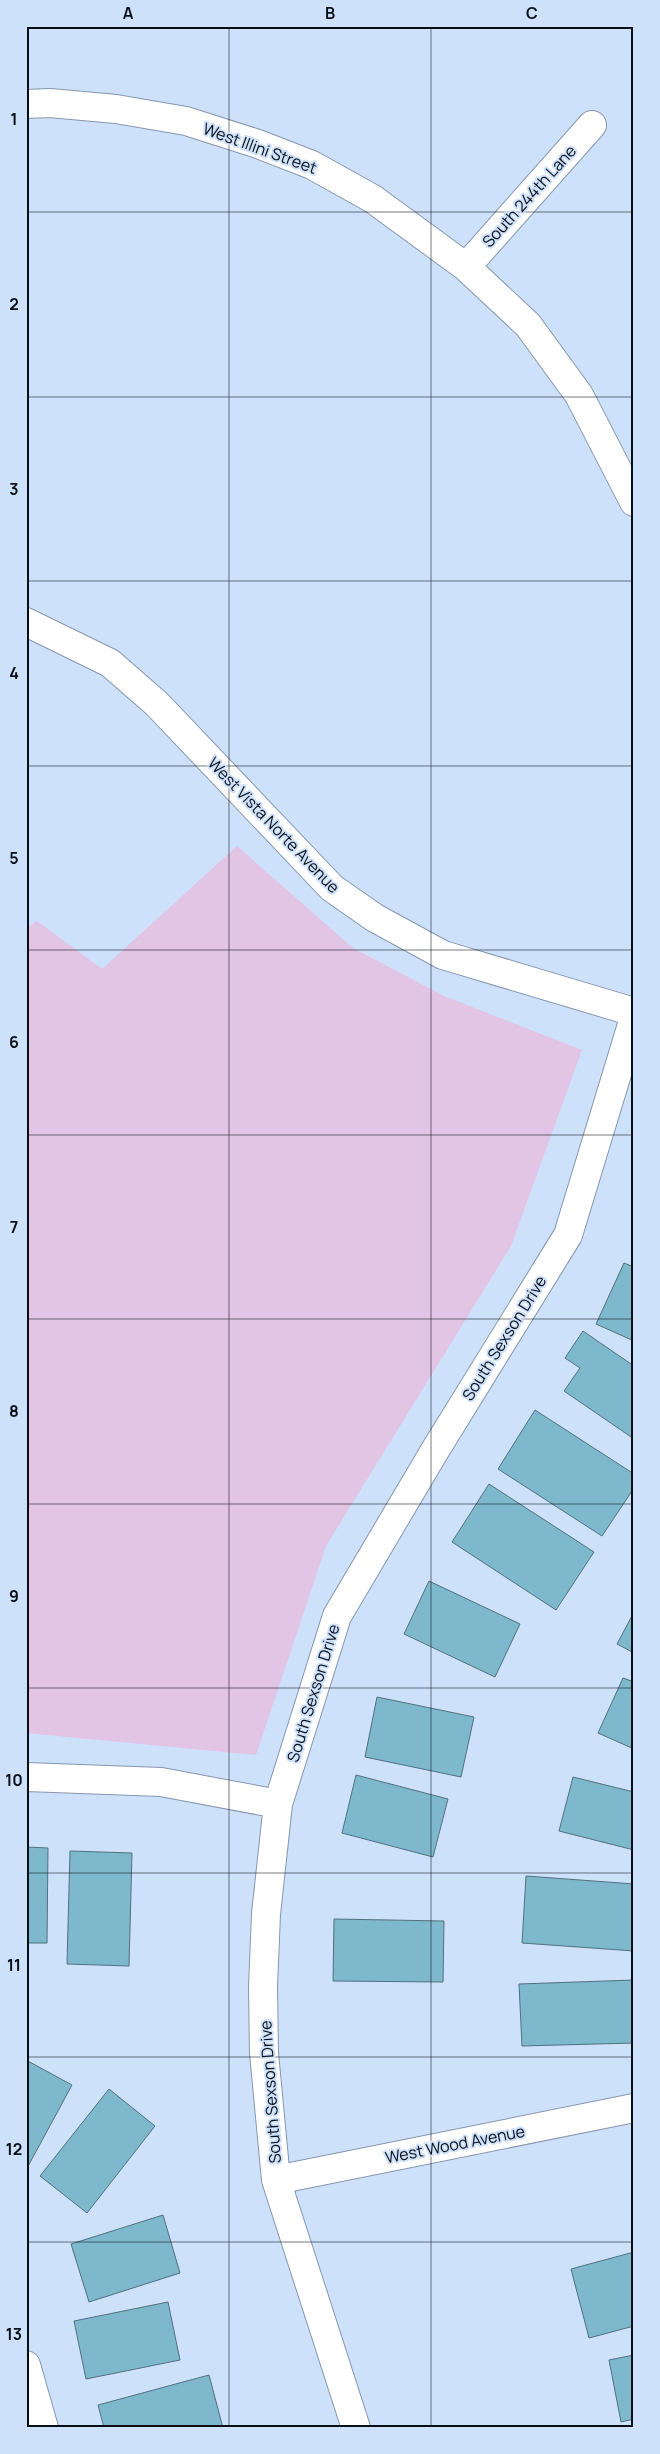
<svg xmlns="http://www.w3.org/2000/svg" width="660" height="2454" viewBox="0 0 660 2454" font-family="Manrope,sans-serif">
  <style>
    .green { fill: #e2c4e4 }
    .building { fill: #7eb8cd; stroke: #51717d }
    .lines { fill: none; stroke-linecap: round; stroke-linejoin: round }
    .minor-casing { stroke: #8697af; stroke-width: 30 }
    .minor { stroke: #fff; stroke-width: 28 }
    .grid { fill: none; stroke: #080e16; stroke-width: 1; stroke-opacity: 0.55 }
    .labels { text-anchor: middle; stroke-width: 4; stroke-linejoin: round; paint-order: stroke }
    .street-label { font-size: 16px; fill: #080e16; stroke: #cee1fb }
    .neatline { fill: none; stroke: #080e16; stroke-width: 2 }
    .grid-label { font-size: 16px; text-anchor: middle; font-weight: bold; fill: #080e16 }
  </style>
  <rect width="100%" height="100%" fill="#cee1fb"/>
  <path class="green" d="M237,846L353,948L444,996L582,1050L511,1246L326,1546L256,1755L26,1733V929L37,921L102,969Z"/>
  <path class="building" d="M624,1263L634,1267V1341L596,1324Z
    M583,1331L634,1366V1439L564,1391L580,1368L565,1358Z
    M535,1410L634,1474V1488L602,1536L498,1469Z
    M489,1484L594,1552L556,1610L452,1542Z
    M429,1581L520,1624L495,1677L404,1634Z
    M634,1612V1653L617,1644Z
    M623,1678L634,1682V1749L598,1733Z
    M377,1697L474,1717L461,1777L365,1757Z
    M356,1775L448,1799L433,1857L342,1833Z
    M573,1777L634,1792V1850L559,1831Z
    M26,1847L48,1848L47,1943H26Z
    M70,1851L132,1853L129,1966L67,1964Z
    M526,1876L634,1884V1951L522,1943Z
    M334,1919L444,1921L443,1982L333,1981Z
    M634,1980V2043L522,2046L519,1984Z
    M26,2060L72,2085L26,2170Z
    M109,2089L155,2126L87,2213L40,2176Z
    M163,2215L180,2273L89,2302L71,2244Z
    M634,2252V2326L589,2338L571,2269Z
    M168,2302L180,2360L86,2379L74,2321Z
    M634,2355V2419L621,2422L609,2360Z
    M209,2375L223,2428H104L98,2405Z"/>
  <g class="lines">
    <g class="minor-casing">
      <path id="minor" d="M26,104L50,103L116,109L186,121L258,144L312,165L373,199L466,267L528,325L579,395L634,502
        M466,267L592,125
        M26,622L110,663L157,704L332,888L375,918L443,955L634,1012
        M26,1777L161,1782L278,1804
        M276,2180L634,2108
        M26,2365L44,2428
        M356,2428L276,2180L264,2053L263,1987L266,1914L278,1804L337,1616L434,1452L568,1235L634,1018"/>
    </g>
    <use href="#minor" class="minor"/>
  </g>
  <path class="grid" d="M229,26V2428M431,26V2428M26,212H634M26,397H634M26,581H634M26,766H634M26,950H634M26,1135H634M26,1319H634M26,1504H634M26,1688H634M26,1873H634M26,2057H634M26,2242H634"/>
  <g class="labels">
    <g class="street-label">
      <text transform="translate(260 148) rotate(20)" y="6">West Illini Street</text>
      <text transform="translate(529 196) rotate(-48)" y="6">South 244th Lane</text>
      <text transform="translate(274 825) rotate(46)" y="6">West Vista Norte Avenue</text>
      <text transform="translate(504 1338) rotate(-58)" y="6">South Sexson Drive</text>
      <text transform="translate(313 1693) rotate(-73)" y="6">South Sexson Drive</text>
      <text transform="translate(270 2092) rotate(-94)" y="6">South Sexson Drive</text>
      <text transform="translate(455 2144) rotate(-11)" y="6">West Wood Avenue</text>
    </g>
  </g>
  <rect width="660" height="2454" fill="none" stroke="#cee1fb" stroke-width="55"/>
  <rect x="28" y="28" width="604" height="2398" class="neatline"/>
  <g class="grid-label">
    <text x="128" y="19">A</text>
    <text x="330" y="19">B</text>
    <text x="532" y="19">C</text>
    <text x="14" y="125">1</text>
    <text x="14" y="310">2</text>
    <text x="14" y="495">3</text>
    <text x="14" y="679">4</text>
    <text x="14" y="864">5</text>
    <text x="14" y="1048">6</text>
    <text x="14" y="1233">7</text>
    <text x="14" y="1417">8</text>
    <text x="14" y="1602">9</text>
    <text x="14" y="1786">10</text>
    <text x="14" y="1971">11</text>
    <text x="14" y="2155">12</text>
    <text x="14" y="2340">13</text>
  </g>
</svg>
